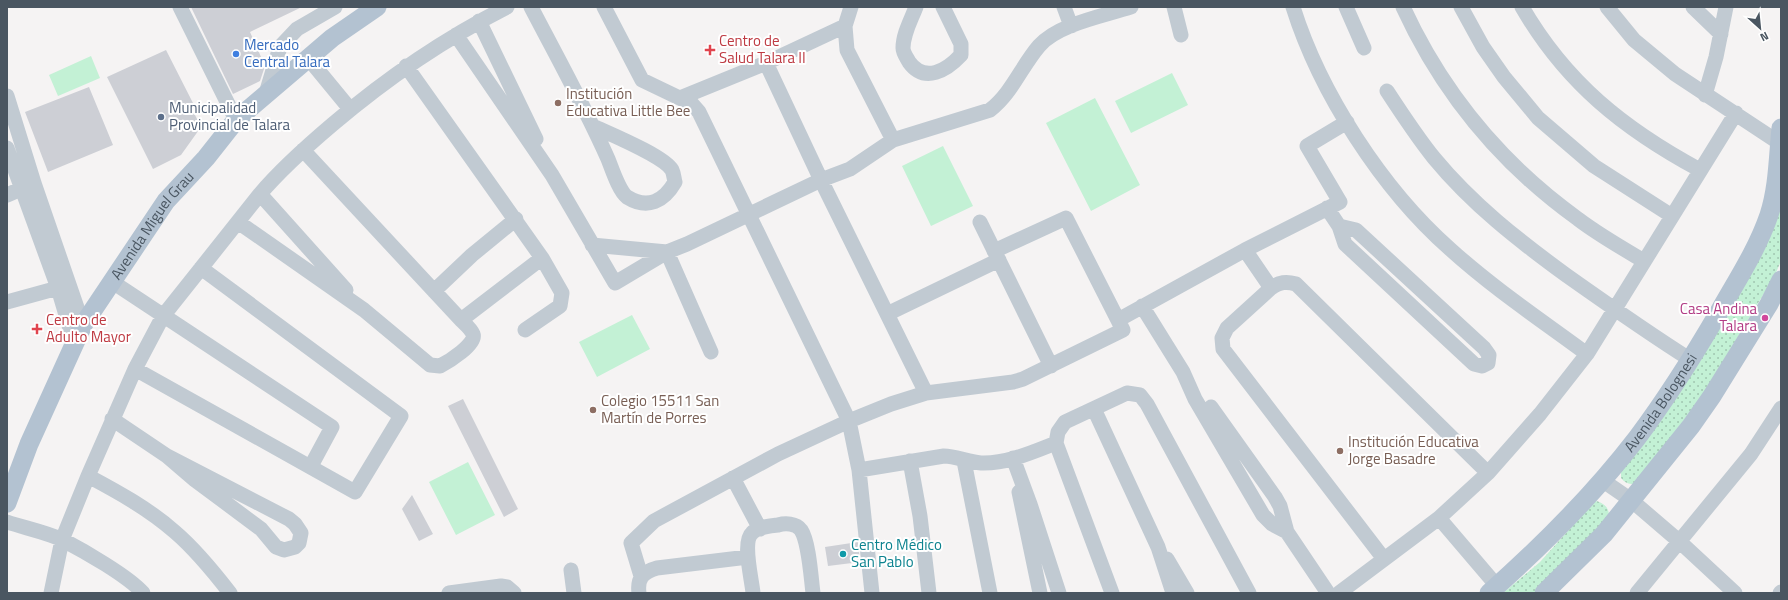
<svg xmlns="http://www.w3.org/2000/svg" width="1788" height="600" viewBox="0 0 1788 600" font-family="'Titillium Web',sans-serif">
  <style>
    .grass { fill: url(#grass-dots) }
    .garden { fill: #c3f1d5 }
    .building { fill: #cdcfd5 }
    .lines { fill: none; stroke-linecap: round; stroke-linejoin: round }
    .minor { stroke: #c1cad2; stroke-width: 15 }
    .major { stroke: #b3c2d1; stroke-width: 19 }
    .health-dot { fill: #e0444e; stroke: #fff; stroke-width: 1.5 }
    .shop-dot { fill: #3f7fe0; stroke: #fff; stroke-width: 1.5 }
    .education-dot { fill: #8d6e63; stroke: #fff; stroke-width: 1.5 }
    .service-dot { fill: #5c6f8a; stroke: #fff; stroke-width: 1.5 }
    .hotel-dot { fill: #d1479c; stroke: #fff; stroke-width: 1.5 }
    .culture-dot { fill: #0f9aa8; stroke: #fff; stroke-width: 1.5 }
    .labels { text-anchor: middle; stroke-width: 4; stroke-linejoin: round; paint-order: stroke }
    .health-label { font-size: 15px; fill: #be3a42; stroke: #fff; text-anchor: start }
    .shop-label { font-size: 15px; fill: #366cbe; stroke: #fff; text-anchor: start }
    .education-label { font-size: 15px; fill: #785e54; stroke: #fff; text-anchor: start }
    .service-label { font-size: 15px; fill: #4e5e75; stroke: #fff; text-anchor: start }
    .street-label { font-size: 15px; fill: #4a5661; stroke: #fff }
    .hotel-label { font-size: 15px; fill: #b23c85; stroke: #fff; text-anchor: end }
    .culture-label { font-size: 15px; fill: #0d838f; stroke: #fff; text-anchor: start }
  </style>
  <defs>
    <pattern id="grass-dots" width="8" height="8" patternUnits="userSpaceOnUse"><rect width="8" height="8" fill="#c3f1d5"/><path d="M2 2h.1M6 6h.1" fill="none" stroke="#a0c6b0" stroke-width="1.8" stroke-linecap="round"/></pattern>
  </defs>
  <rect width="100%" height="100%" fill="#f5f3f3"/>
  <path class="grass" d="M1781,190V261L1775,275L1704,393L1637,483C1630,485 1626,484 1621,478V469Z
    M1597,501C1605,504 1609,508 1609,516L1535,593H1503L1540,562L1593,503Z"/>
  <path class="garden" d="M91,56L100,78L58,96L49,75Z
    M1172,73L1188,105L1131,133L1115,101Z
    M1095,98L1140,185L1091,211L1046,123Z
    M943,146L973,206L931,226L902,166Z
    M632,315L650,349L597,377L579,342Z
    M468,462L495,515L456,535L429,482Z"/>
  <path class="building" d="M191,7H302L250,32L265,66L260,81L233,94Z
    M166,50L194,105L191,107L201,127L181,155L153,169L107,77Z
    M89,87L113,145L48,172L25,112Z
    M463,399L518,509L504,517L448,406Z
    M412,495L433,534L419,541L402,509Z
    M858,542L860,562L828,566L825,547Z"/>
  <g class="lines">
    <path class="minor" d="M180,7L236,120
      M531,7C557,57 585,107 608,159C612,169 619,191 627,197C648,210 664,201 675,182C674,179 674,174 672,170C664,156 610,134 593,126
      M604,7L642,80L692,104L699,112L849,421L859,470L872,593
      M851,7L845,26L847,50L893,140
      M916,7C911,20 903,34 903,48C903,53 907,58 909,62C925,84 947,70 961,55V44L943,7
      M1064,7L1071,26
      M1174,7L1181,35
      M1293,7C1320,93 1382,189 1450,249C1493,288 1541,320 1587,354
      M1346,7L1364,48
      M1403,7C1443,94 1500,163 1578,219C1599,235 1622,248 1644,261
      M1461,7L1483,47L1504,77L1538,118L1594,166L1672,216
      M1522,7C1566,83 1624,129 1700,170
      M1607,7L1634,40L1675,74L1781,144
      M1693,7L1721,34
      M479,21L536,139
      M456,35L552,175L615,283L667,252L687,244L821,180L850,169L893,140L990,110C1012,93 1021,67 1039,46C1058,24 1104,16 1131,7
      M308,58L350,109
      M766,63L821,180L926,393
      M406,66L542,258L562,293L560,306L525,330
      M1387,91C1402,114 1417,137 1434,158C1472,204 1518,240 1566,275C1607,304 1648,333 1691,360
      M1705,95L1716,57L1726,7
      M7,96L34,183L83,325
      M265,97L280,47L297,29L335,7
      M680,98L766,63L845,26
      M7,148L58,288L74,342
      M260,194L346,290
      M7,195L30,185
      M1327,208L1339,226L1345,244L1474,364L1482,366L1488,363L1489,355L1484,348L1356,230L1339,226
      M238,222L364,310L430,365L440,366C448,362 477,344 473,334C471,329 465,324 461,320L303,150
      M980,222L1051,366
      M592,245L667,252L711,352
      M1245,250L1271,288
      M111,281L332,427L311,466
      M434,291L472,255L516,219
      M7,302L58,288
      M1142,306L1183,372L1195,399L1263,515L1272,524L1287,532
      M887,314L999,260
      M461,320L542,258
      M1118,320L1245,250L1340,202L1307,146L1347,122
      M135,369L355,492L401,416L201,268
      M1211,407L1275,497L1280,506L1287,532L1328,593
      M1094,409L1158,547L1173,593
      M112,419L167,456L195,480L261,529L276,547L284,550L295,547L299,543L301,533L295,524L289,519L167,456
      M1013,458L1030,504L1059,593
      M910,461L920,516L929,593
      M964,461L990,593
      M859,470L944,456C956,456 967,462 981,463C1006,464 1033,452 1056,443
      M88,476C118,492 149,509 175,532C196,550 213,571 230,593
      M733,478L760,529
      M1602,480L1631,500L1680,542L1735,593
      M1019,492L1040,593
      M1439,518L1497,586
      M7,522C25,528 46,532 63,540C84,551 128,576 143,593
      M1167,559L1187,593
      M1384,559L1223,349L1222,338L1227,328L1271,288C1280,282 1286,281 1296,284L1488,473
      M571,570L574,593
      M641,576L631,543L654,521L778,454L849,421L891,404L926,393L1013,382L1023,379L1123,330L1066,218L994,251
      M51,593L62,540L88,476L135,369L163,316L260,194C282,168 307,146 333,124C387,78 444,39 507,7
      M449,593L501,586L507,587L514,593
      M639,593C637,578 643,572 657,568L748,557
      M753,593C752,580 742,542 752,533C757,527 770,526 778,525C785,523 796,523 801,530C809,542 811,578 813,593
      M1112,593L1056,443L1058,432L1065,422L1127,393L1140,395L1147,404L1249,593
      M1339,593L1439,518L1488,473L1540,414L1587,354L1736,113
      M1637,593L1751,454L1781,408
      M1780,593L1781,592"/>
    <g class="major">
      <path id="s1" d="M7,503L29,444L83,325L166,201L206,158L236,120L332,38L377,7"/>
      <path id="s2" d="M1489,593C1541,547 1594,494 1637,438C1667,398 1694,355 1719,312C1737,280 1757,250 1769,215C1778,188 1778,157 1781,128"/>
      <path d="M1544,593L1604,534L1691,426L1712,396L1769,304L1781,280"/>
    </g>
  </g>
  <g class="health-dot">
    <path d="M708 44h4v4h4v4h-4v4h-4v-4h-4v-4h4z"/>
    <path d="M35 323h4v4h4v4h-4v4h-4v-4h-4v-4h4z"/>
  </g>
  <circle class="shop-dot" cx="236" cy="54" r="4"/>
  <g class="education-dot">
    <circle cx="558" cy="103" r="4"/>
    <circle cx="593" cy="410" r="4"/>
    <circle cx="1340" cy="451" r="4"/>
  </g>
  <circle class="service-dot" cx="161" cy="117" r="4"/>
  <circle class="hotel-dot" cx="1765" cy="318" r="4"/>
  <circle class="culture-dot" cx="843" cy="554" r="4"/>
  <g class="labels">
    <g class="health-label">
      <text x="719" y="46">Centro de<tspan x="719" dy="17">Salud Talara II</tspan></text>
      <text x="46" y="325">Centro de<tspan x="46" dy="17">Adulto Mayor</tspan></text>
    </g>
    <g class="shop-label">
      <text x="244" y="50">Mercado<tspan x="244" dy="17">Central Talara</tspan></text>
    </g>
    <g class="education-label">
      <text x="566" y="99">Institución<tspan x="566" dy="17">Educativa Little Bee</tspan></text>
      <text x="601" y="406">Colegio 15511 San<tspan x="601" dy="17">Martín de Porres</tspan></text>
      <text x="1348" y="447">Institución Educativa<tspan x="1348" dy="17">Jorge Basadre</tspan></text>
    </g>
    <g class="service-label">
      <text x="169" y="113">Municipalidad<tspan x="169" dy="17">Provincial de Talara</tspan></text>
    </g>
    <g class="street-label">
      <text dy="5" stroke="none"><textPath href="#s1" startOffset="315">Avenida Miguel Grau</textPath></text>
      <text dy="5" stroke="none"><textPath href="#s2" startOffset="257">Avenida Bolognesi</textPath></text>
    </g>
    <g class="hotel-label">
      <text x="1757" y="314">Casa Andina<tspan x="1757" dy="17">Talara</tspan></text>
    </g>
    <g class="culture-label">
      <text x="851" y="550">Centro Médico<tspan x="851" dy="17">San Pablo</tspan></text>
    </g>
  </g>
  <rect width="1788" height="600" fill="none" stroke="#4a5661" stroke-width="16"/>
  <g transform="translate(1760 28) rotate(153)" stroke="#ffffff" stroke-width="3" paint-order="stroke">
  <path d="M0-3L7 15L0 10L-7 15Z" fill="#4a5661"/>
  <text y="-6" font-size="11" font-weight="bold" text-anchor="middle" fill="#4a5661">N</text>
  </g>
</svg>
